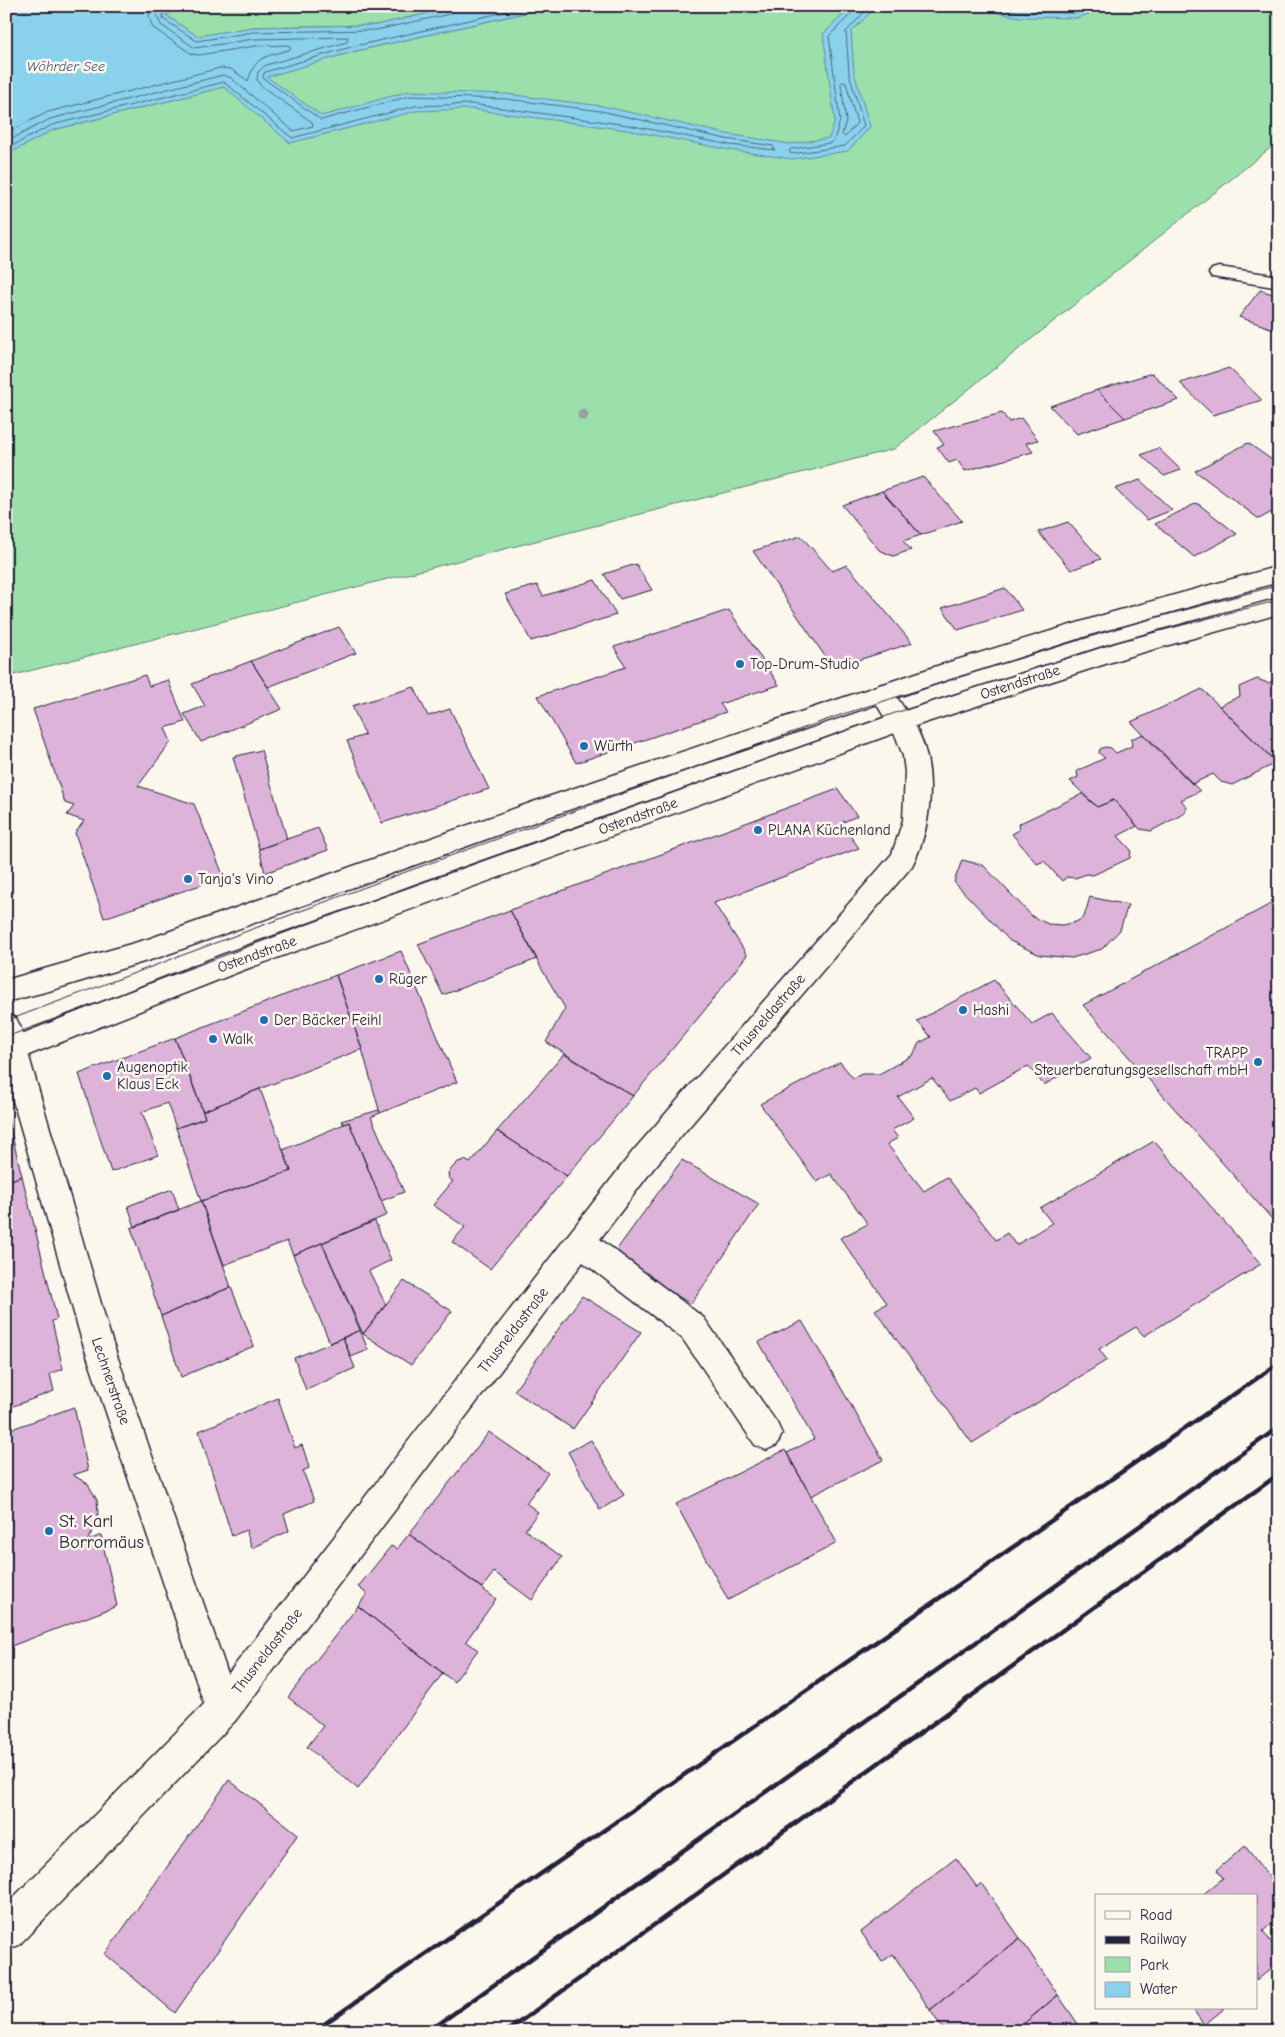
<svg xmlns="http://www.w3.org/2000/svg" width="1285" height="2037" viewBox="0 0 1285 2037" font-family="'Comic Neue',sans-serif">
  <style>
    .green { fill: #9bdfab; stroke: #5e8073 }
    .water { fill: #8ad1eb; stroke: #608ba5 }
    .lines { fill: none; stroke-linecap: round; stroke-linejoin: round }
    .shore { stroke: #4c6881; stroke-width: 1 }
    .building { fill: #ddb3da; stroke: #22223b }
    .minor-casing { stroke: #22223b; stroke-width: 3 }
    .major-casing { stroke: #22223b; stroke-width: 3 }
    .minor { fill: #fbf7ec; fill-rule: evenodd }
    .major { fill: #fbf7ec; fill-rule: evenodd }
    .tram { stroke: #22223b; stroke-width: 1 }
    .rail { stroke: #22223b; stroke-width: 4.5 }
    .tree { fill: #97a19d }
    .poi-dot { fill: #1f6fb2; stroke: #fbf7ec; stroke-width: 2 }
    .labels { text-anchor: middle; stroke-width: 5; stroke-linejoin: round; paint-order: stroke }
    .far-water-label { font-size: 14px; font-style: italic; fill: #415770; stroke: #fbf7ec }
    .poi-label { font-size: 15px; fill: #22223b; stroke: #fbf7ec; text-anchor: start }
    .street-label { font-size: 15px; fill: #22223b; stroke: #fbf7ec }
    .near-poi-label { font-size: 18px; fill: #22223b; stroke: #fbf7ec; text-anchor: start }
  </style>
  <rect width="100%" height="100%" fill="#fbf7ec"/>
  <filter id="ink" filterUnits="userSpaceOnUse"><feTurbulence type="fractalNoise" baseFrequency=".02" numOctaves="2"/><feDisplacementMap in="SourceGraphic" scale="10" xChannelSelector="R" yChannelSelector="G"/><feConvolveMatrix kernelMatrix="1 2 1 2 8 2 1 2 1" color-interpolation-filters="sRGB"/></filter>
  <g filter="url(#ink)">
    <path class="green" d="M187,6H460L376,25L253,27L197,37L166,15Z
      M555,6H1261L1279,14V141L894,449L6,677V155L53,130L267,76L352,52Z"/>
    <path class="water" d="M6,6H187L166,15L197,36L253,27L376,25L460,6H555L352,52L267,77L322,116L409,91L506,94L602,106L727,134L790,144L829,138L835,121L823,34L852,6H877L851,32L854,72L870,127L848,151L792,159L730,150L627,130L471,109L416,111L290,143L224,87L53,130L6,155Z
      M962,6H1048L1065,8L1071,6H1113L1077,18L1020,17Z"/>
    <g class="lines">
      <path class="shore" d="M174,6L163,11V19L197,41L254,32L376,30L450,14L454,11V6
        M854,6L853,12L829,36L840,121L834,140L830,143L791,149L789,151L791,154L845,146L864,126L849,73L846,32L870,6
        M991,6L1021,12L1076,13L1097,6
        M843,82L846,83L857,123L845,137L842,134L846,121L841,84Z
        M6,133L48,112L220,68L231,69L248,81C256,54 267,57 291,49L289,45L255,46L199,55L192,54L153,28L149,18L150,6
        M6,142L50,119L223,75L231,78L293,131L313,126L312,122L261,86L257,80L258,72L266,65L347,42L348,37L254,39L195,48L161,25L156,14L160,6
        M6,149L52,125L224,82L292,138L415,106L471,104L628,125L730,145L775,150L773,146L726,139L601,111L506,99L410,96L321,120L263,78L264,73L268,71L351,47L531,6"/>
    </g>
    <path class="building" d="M1260,290L1279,296V331L1239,317Z
      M1229,368L1262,400L1213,415L1180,383Z
      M1152,373L1179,400L1125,418L1097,390Z
      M1097,390L1125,418L1077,434L1050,406Z
      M1002,413L1009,422L1021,418L1038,440L1026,443L1033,452L965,471L957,460L949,463L937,447L944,445L934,431Z
      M1248,443L1279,465V508L1259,519L1195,471Z
      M1158,448L1181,470L1164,476L1141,455Z
      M923,477L962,521L921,535L882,491Z
      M1140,480L1172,510L1147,520L1115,489Z
      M882,491L921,535L903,541L911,550L893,556L879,550L842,505Z
      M1197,503L1237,534L1194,557L1155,524Z
      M1068,522L1101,559L1071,570L1038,532Z
      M801,536L832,571L847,565L912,643L833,668L753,551Z
      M636,564L652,590L620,599L604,574Z
      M595,580L616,615L531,641L505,594L537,585L543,596Z
      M1005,588L1022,610L958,630L942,608Z
      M729,610L779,685L720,704L726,712L576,763L538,696L626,667L614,647Z
      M339,627L356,653L268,687L251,661Z
      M251,661L282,709L201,742L184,714L205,706L192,684Z
      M145,675L149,686L168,680L185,722L165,728L171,742L138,786L194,804L224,877L104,918L75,833L84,821L67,815L74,806L65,803L33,709Z
      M1257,679L1268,683L1275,680L1279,684V765L1219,706L1240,696L1239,687Z
      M414,687L428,716L450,709L489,789L382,823L347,741L365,735L352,706Z
      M1202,689L1263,749L1276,763L1232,785L1221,782L1213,774L1192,784L1131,722Z
      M1144,734L1200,791L1181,800L1187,807L1185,813L1151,831L1140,829L1114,800L1097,807L1070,781L1078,777L1077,771L1105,758L1099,753L1100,749L1105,747L1111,748L1116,753L1132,746L1131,739Z
      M261,750L287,839L259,849L233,757Z
      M838,789L857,816L841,823L859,848L714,903L747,955L704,1011L633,1096L546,1042L565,1008L541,968L510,910Z
      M1082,794L1097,807L1114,800L1137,826L1118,836L1131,850L1130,858L1093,875L1087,874L1075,878L1067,877L1062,881L1044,861L1037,864L1012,834L1019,830L1018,824Z
      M318,828L328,850L265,873L259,849Z
      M962,860L983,865L1033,917L1048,924L1062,925L1076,922L1084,917L1090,897L1128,905L1120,930L1102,949L1072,958L1040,955L1010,941L954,882Z
      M1278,900L1279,902V1227L1083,1005Z
      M510,910L537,959L443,995L418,944Z
      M401,951L457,1082L380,1113L362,1049L336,975Z
      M336,975L362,1049L203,1111L175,1038Z
      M994,980L1032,1024L1052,1013L1091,1058L1044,1085L1028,1066L979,1093L975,1088L950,1101L932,1078L898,1097L914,1118L892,1130L898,1138L887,1144L924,1191L947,1177L996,1240L1007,1233L1016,1245L1052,1223L1040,1208L1154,1141L1261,1264L1144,1336L1136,1327L1099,1349L1107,1360L972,1443L875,1310L887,1303L840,1238L868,1224L831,1174L817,1182L760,1104L840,1062L853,1078L862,1074H879L913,1055L919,1043L931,1037L917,1021Z
      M175,1038L205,1118L176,1128L167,1103L142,1112L158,1155L111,1172L79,1074Z
      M564,1054L633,1096L567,1176L497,1131Z
      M260,1089L291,1171L201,1201L176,1128L205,1118L203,1111Z
      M379,1110L380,1113L371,1117L404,1192L381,1201L349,1122L344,1124L341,1121Z
      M6,1112L22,1176L6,1182Z
      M349,1122L387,1215L293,1255L287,1241L224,1265L201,1201L291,1171L283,1150Z
      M497,1131L567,1176L490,1269L452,1242L465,1227L433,1205L453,1181L449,1179L448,1173L452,1168L458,1162L465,1160L470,1163Z
      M682,1160L759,1204L691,1304L612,1256Z
      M22,1176L57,1319L52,1321L63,1369L50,1374L54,1391L8,1408L6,1398V1182Z
      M172,1189L179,1210L135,1227L128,1206Z
      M201,1201L231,1287L161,1316L131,1228Z
      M375,1221L391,1260L369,1271L386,1305L363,1334L322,1243Z
      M322,1243L360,1330L330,1343L293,1255Z
      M404,1281L452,1311L411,1365L363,1334Z
      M231,1287L254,1346L181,1377L161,1316Z
      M582,1296L641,1332L573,1429L514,1391Z
      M802,1321L883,1460L811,1496L787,1453L814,1439L759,1342Z
      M360,1330L368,1350L351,1357L343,1338Z
      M343,1338L355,1368L306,1390L294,1358Z
      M278,1398L295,1448L302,1445L306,1457L309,1468L303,1471L314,1501L284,1514L289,1531L252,1548L246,1530L232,1536L199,1431Z
      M74,1407L88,1470L73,1475L88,1484L97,1500L98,1513L95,1527L87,1541L101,1535L117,1606L6,1648V1431Z
      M489,1432L548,1473L526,1503L538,1512L525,1530L562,1557L532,1600L494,1572L482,1588L409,1534Z
      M591,1440L624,1495L600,1510L568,1452Z
      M785,1450L837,1543L728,1600L676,1504Z
      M409,1534L496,1599L466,1641L478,1650L454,1682L358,1606L367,1594L358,1587L391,1546L397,1549Z
      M358,1606L443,1673L358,1789L307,1747L323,1726L288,1697Z
      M229,1780L298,1834L175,2013L105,1954Z
      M1245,1846L1279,1890V1917L1263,1931L1279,1953V1962L1256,1981V1896H1201L1223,1878L1217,1870Z
      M956,1858L977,1887L981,1883L1020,1938L930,2010L893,1954L882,1962L861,1932Z
      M1020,1938L1058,1995L1015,2031H944L930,2010Z
      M1058,1995L1083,2031H1015Z
      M1192,2008H1225L1204,2025Z"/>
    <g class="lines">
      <g class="minor-casing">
        <path id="minor" d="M1219,267L1279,276V288L1212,277L1209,273L1212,269Z
          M882,684L890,687C900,703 913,719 920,736C937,774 931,830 912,866L653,1169L600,1239L704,1318L777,1423L782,1434L777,1445L766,1450L755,1445L682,1338L583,1262L235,1721L19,1945L6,1951V1905L204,1704L82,1341L6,1076V1014L16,1018L20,1026L112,1341L228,1674L633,1151L892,854L903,820L905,772L903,756L896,737L870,693L874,687Z"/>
      </g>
      <g class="major-casing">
        <path id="major" d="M1279,566V582L1118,627L956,677L551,816L160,957L49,991L6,1002V980L148,939L533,802L940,665L1113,612Z
          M1279,598V614L1130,656L903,730L241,971L6,1064V1040L222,955L886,717L1116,643Z"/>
      </g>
      <use href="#minor" class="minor"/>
      <use href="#major" class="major"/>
      <path class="tram" d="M6,1021L400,874L840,715L1098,633L1279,585
        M6,1037L418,883L895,713L1121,641L1279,600"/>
      <path class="rail" d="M314,2031L1279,1363
        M429,2031L1279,1427
        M507,2031L1279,1474"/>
    </g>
    <circle class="tree" cx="583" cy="415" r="5.5"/>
  </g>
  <g class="poi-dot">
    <circle cx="740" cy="664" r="5"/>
    <circle cx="584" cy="746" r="5"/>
    <circle cx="758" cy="830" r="5"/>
    <circle cx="188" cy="879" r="5"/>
    <circle cx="379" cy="979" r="5"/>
    <circle cx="963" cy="1010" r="5"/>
    <circle cx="264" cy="1020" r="5"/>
    <circle cx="213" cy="1039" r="5"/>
    <circle cx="1258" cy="1062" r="5"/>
    <circle cx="107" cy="1076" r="5"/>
    <circle cx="49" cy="1531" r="5"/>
  </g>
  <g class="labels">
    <g class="far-water-label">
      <text x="66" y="71">Wöhrder See</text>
    </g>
    <g class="poi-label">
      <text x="750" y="669">Top-Drum-Studio</text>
      <text x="594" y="751">Würth</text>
      <text x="768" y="835">PLANA Küchenland</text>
      <text x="198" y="884">Tanja's Vino</text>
      <text x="389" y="984">Rüger</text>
      <text x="973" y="1015">Hashi</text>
      <text x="274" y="1025">Der Bäcker Feihl</text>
      <text x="223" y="1044">Walk</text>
      <text x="1248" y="1058" text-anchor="end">TRAPP<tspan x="1248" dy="17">Steuerberatungsgesellschaft mbH</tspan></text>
      <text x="117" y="1072">Augenoptik<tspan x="117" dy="17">Klaus Eck</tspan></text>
    </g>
    <g class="street-label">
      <text transform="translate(1020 682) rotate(-18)" y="5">Ostendstraße</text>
      <text transform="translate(638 816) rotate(-20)" y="5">Ostendstraße</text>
      <text transform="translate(257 954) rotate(-20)" y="5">Ostendstraße</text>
      <text transform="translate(768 1015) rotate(-49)" y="5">Thusneldastraße</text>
      <text transform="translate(513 1330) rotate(-52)" y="5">Thusneldastraße</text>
      <text transform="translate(111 1381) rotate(71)" y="5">Lechnerstraße</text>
      <text transform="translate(267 1651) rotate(-52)" y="5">Thusneldastraße</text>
    </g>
    <g class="near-poi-label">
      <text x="59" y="1527">St. Karl<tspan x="59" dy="21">Borromäus</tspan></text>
    </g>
  </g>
  <rect width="1285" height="2037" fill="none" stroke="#fbf7ec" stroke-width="25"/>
  <rect x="12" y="12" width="1260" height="2012" fill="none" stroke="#22223b" stroke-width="2" filter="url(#ink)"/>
  <rect x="1095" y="1894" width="162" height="115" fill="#fbf7ec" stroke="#a4a2a5"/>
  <rect x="1105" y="1911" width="25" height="8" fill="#fbf7ec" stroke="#a4a2a5"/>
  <text x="1140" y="1920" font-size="15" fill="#22223b">Road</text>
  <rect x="1105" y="1936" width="25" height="8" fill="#22223b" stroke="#a4a2a5"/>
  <text x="1140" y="1944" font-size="15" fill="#22223b">Railway</text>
  <rect x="1105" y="1957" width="25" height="15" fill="#9bdfab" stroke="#a4a2a5"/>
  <text x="1140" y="1970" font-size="15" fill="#22223b">Park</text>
  <rect x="1105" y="1982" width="25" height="15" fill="#8ad1eb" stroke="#a4a2a5"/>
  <text x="1140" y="1994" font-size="15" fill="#22223b">Water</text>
</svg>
